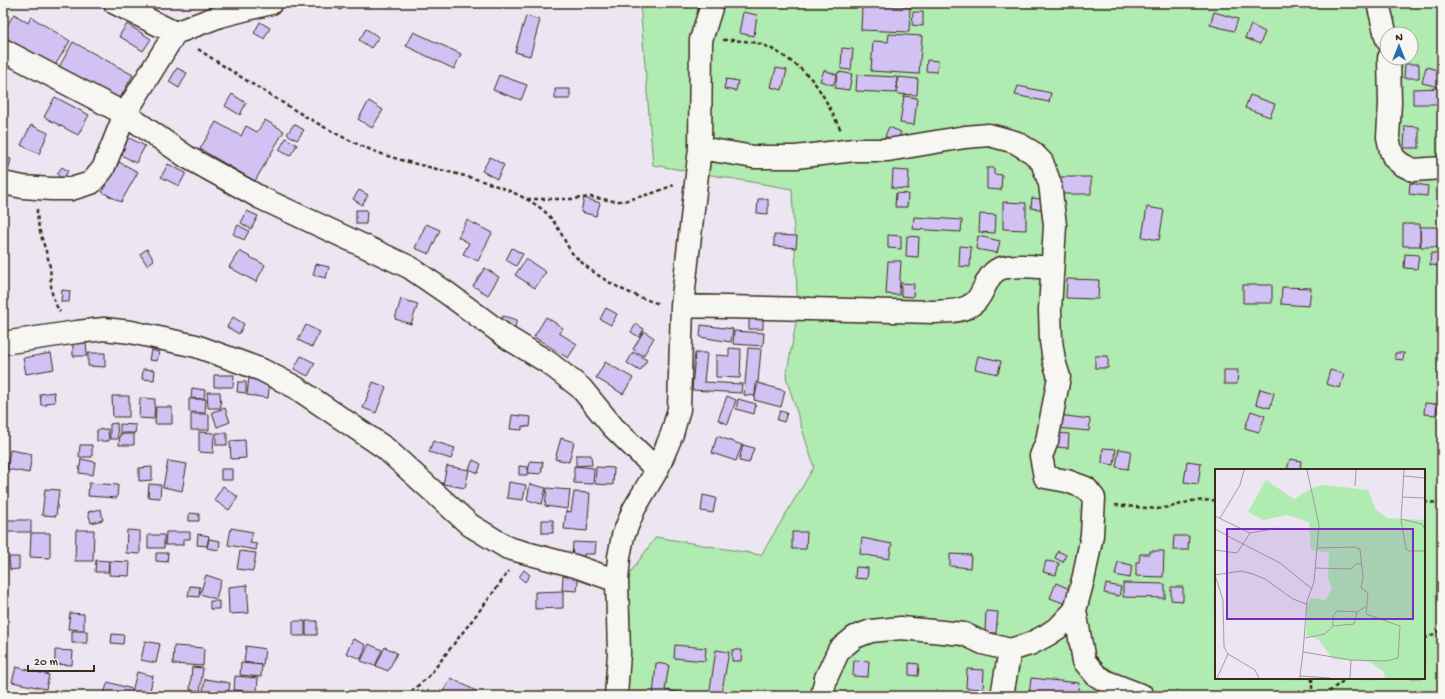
<svg xmlns="http://www.w3.org/2000/svg" width="1445" height="699" viewBox="0 0 1445 699" font-family="'Gochi Hand',sans-serif">
  <style>
    .green { fill: #b0ebb1; stroke: #768a68; fill-rule: evenodd }
    .building { fill: #d2c2f3; stroke: #3b2a1e }
    .lines { fill: none; stroke-linecap: round; stroke-linejoin: round }
    .minor-casing { stroke: #3b2a1e; stroke-width: 25 }
    .path { stroke: #3b2a1e; stroke-width: 2.5; stroke-dasharray: 4 3; stroke-linecap: butt }
    .minor { stroke: #f6f6f2; stroke-width: 22 }
    .inset-road { fill: none; stroke: #a59b9d; stroke-width: 1 }
    .view { fill: #7b2cbf; fill-opacity: 0.15; stroke: #7b2cbf; stroke-width: 2 }
    .inset-edge { fill: none; stroke: #3b2a1e; stroke-width: 2 }
  </style>
  <rect width="100%" height="100%" fill="#ebe6f2"/>
  <filter id="ink" filterUnits="userSpaceOnUse"><feTurbulence type="fractalNoise" baseFrequency=".025" numOctaves="2"/><feDisplacementMap in="SourceGraphic" scale="8" xChannelSelector="R" yChannelSelector="G"/><feConvolveMatrix kernelMatrix="1 2 1 2 8 2 1 2 1" color-interpolation-filters="sRGB"/></filter>
  <g filter="url(#ink)">
    <path class="green" d="M640,3H1442V696H616L622,584L656,537L761,555L814,467L786,377L798,312L792,189L653,165ZM1387,34H1411V58H1387ZM1216,470H1424V678H1216Z"/>
    <path class="building" d="M331,3H344L341,10L330,4Z
      M537,3H548L546,8Z
      M862,6L910,7L909,32L861,30Z
      M743,12L757,15L754,36L739,33Z
      M913,12H923V26L912,25Z
      M1214,12L1238,19L1234,31L1210,25Z
      M14,14L28,23L31,17L70,41L54,67L3,36V32Z
      M526,16L540,20L530,56L515,52Z
      M260,22L270,28L264,39L254,33Z
      M127,24L151,39L143,51L119,36Z
      M1251,25L1265,32L1260,44L1245,38Z
      M366,29L379,37L371,48L359,40Z
      M414,32L461,54L454,69L406,46Z
      M889,34L922,36L919,74L871,71L873,41L888,42Z
      M1440,35H1442V50H1440Z
      M73,42L133,75L119,100L59,67Z
      M842,48L853,49L851,70L841,69Z
      M927,60L938,61L937,72L926,71Z
      M1405,64H1419V78H1404Z
      M1426,67L1442,71L1439,87L1422,83Z
      M177,68L187,73L179,88L169,82Z
      M776,68L787,70L782,90L771,87Z
      M824,70L837,75L833,85L820,81Z
      M838,72L852,74L849,90L835,88Z
      M499,75L527,85L521,100L493,90Z
      M857,75L897,77L896,93L856,91Z
      M898,77L918,79L917,95L897,94Z
      M726,79L738,81L736,91L724,89Z
      M1018,86L1051,93L1049,102L1015,95Z
      M1442,88V104H1413V89Z
      M555,89H570V99H555Z
      M232,94L246,103L240,115L225,106Z
      M1250,95L1275,104L1270,117L1245,108Z
      M904,96L917,98L914,125L900,123Z
      M55,97L89,115L78,135L44,117Z
      M369,101L383,110L372,128L358,119Z
      M265,120L284,131L255,181L200,149L216,122L241,136L246,126L257,132Z
      M294,124L304,130L297,140L287,134Z
      M31,125L48,133L39,154L21,145Z
      M1405,126L1419,127V148H1404Z
      M889,127L901,132L897,141L885,136Z
      M127,137L145,146L136,163L118,153Z
      M286,138L297,145L290,156L279,150Z
      M3,157L11,159L8,171L3,169Z
      M490,157L504,165L497,179L482,171Z
      M119,162L138,172L121,202L102,192Z
      M168,164L186,173L179,186L161,177Z
      M62,167L68,171L63,179L57,174Z
      M987,168H994V174L1002,175L1001,190L987,189Z
      M893,170L909,171L908,189L892,188Z
      M1059,177H1091V194H1059Z
      M1410,183L1428,186L1427,196L1409,194Z
      M359,190L368,195L362,205L353,199Z
      M896,193L908,194L907,207H895Z
      M584,198L600,203L596,216L581,212Z
      M1032,198L1048,200L1047,210L1031,208Z
      M758,199H768V214L757,213Z
      M1003,202L1026,203V230L1003,229Z
      M1147,207L1164,210L1159,240L1142,237Z
      M356,210H367L366,224H356Z
      M247,211L258,216L251,229L241,223Z
      M980,214L996,215L995,233L979,232Z
      M914,217L962,220L961,232L913,229Z
      M467,220L492,233L478,261L463,254L469,243L458,237Z
      M426,224L440,230L429,254L415,248Z
      M1403,224H1420V246H1403Z
      M238,225L249,231L244,240L233,234Z
      M1420,227H1442V247H1421Z
      M774,235L797,236L796,248L774,246Z
      M888,235L901,236V249L888,248Z
      M907,236L919,237L918,257L906,256Z
      M978,236L1000,241L997,253L976,249Z
      M960,246L971,247L970,267L959,266Z
      M512,248L523,254L516,266L506,260Z
      M147,249L154,260L147,265L140,254Z
      M239,251L265,265L256,282L229,267Z
      M1431,253L1442,254V266L1430,265Z
      M1405,254L1419,255L1417,269L1404,268Z
      M526,259L546,272L535,288L515,275Z
      M888,261H901L899,295L886,294Z
      M316,264L329,267L326,278L313,275Z
      M485,268L499,277L488,295L473,286Z
      M1067,279L1099,280L1098,299L1066,298Z
      M901,283L914,284L913,297L901,296Z
      M1243,285H1272V303H1243Z
      M1282,287L1311,288L1309,306L1281,304Z
      M62,290L70,291L69,302H61Z
      M401,299L418,304L411,324L395,319Z
      M606,308L617,314L611,325L600,319Z
      M503,316L517,320L514,330L500,326Z
      M763,316V329H749V317Z
      M233,317L244,324L239,334L227,327Z
      M546,317L563,328L559,333L577,344L568,358L534,337Z
      M636,324L644,329L639,337L631,332Z
      M306,325L320,332L312,347L298,340Z
      M701,325L733,329L731,342L700,337Z
      M644,331L654,338L643,356L633,349Z
      M734,331L764,333L763,346L733,344Z
      M73,341H86L87,356H73Z
      M729,348L741,349L740,378L716,377V355L729,356Z
      M748,348L761,349L758,382H756L755,396L744,395Z
      M151,350L159,352L157,361L149,360Z
      M633,352L647,360L640,371L627,363Z
      M51,353L54,369L26,374L23,358Z
      M88,353H105V367L88,366Z
      M695,353H707L704,382L742,384L741,393L692,390Z
      M1395,353H1404L1403,360L1395,359Z
      M301,356L315,363L308,376L294,369Z
      M978,356L1001,361L998,374L975,369Z
      M1095,356H1108V368H1095Z
      M605,362L633,378L623,394L596,378Z
      M143,369L155,370L154,380L142,379Z
      M1224,370H1238L1237,384H1224Z
      M1330,370L1344,374L1340,388L1326,384Z
      M214,375H234L233,387H214Z
      M249,377L270,380L268,398L247,395Z
      M238,382H246V393L237,392Z
      M373,382L386,387L376,413L363,408Z
      M758,383L785,391L781,407L754,400Z
      M192,388L205,390L204,399L191,398Z
      M1260,389L1274,393L1270,408L1256,404Z
      M54,392L55,402L47,403V405H41L40,394Z
      M207,392H220L221,408H208Z
      M112,396H129V417H113Z
      M727,396L736,400L728,424L718,420Z
      M140,398L155,399L154,419L139,418Z
      M189,399H206L205,413L189,412Z
      M738,399L756,404L754,414L736,409Z
      M1425,403L1437,404L1436,415L1424,414Z
      M156,407H172V424H155Z
      M225,408L230,422L217,427L212,412Z
      M780,411L787,413L784,422L777,420Z
      M1251,411L1265,416L1259,432L1245,428Z
      M191,414H209V430H191Z
      M512,415L531,417L530,427L522,426V430L510,429Z
      M1058,415L1090,419L1089,431L1057,428Z
      M117,423L118,439H110V424Z
      M120,424L136,425L135,433H120Z
      M108,429L109,441H97V430Z
      M199,432L214,433L213,453L199,452Z
      M216,433H227V445H216Z
      M1054,433L1069,434L1068,448L1053,447Z
      M120,434H134V445H119Z
      M717,436L742,445L736,461L712,453Z
      M561,438L574,442L569,462L555,459Z
      M245,440L246,458L231,459L230,441Z
      M433,441L455,448L451,459L429,452Z
      M80,445H92V457H79Z
      M743,445L754,448L749,463L739,461Z
      M1103,448L1116,449L1114,465L1102,463Z
      M1119,449L1131,451L1128,469L1116,467Z
      M10,450L32,454L29,473L7,469Z
      M576,455H591L592,465L576,466Z
      M81,459L95,462L93,475L79,473Z
      M1290,459L1301,461L1300,470H1287Z
      M473,460L481,464L478,473L469,469Z
      M168,461L187,464L182,491L163,487Z
      M530,461L543,462L541,474L528,473Z
      M1187,461L1201,463L1198,484L1184,482Z
      M447,466L469,470L465,488L443,484Z
      M519,466L528,467L527,475H519Z
      M574,466L594,468L593,484L574,483Z
      M152,467V480L139,481V468Z
      M596,467L614,468L613,485L595,484Z
      M221,469H232V480H221Z
      M509,482L526,485L523,500L507,498Z
      M89,483L118,485L117,498L88,496Z
      M149,484L161,485L160,498L148,497Z
      M530,484L546,488L542,504L527,500Z
      M223,486L238,497L229,510L214,500Z
      M547,488L570,490L568,509L545,506Z
      M45,489L59,490L56,516L42,515Z
      M574,492L590,493L587,531L564,529L566,511L571,512Z
      M703,495L716,498L713,513L701,511Z
      M101,509L103,520L91,523L88,512Z
      M189,513L199,514V521H189Z
      M5,520H31V532H5Z
      M542,520H553V533H542Z
      M231,528L253,532L250,543L257,544L256,550L228,545Z
      M76,530H94L93,561H75Z
      M127,530L140,531V554L126,553Z
      M166,532H190V539H183V545H165Z
      M792,532H807L806,549H792Z
      M31,533H50V558L30,557Z
      M198,534L209,536L207,546L197,545Z
      M148,535H164V548H148Z
      M1174,536H1189L1188,550H1173Z
      M862,538L892,544L889,559L860,554Z
      M209,539L220,541L219,550L207,548Z
      M573,542L596,543L595,554H584V559H572Z
      M240,551L256,553L253,571L237,569Z
      M1058,551L1066,555L1063,562L1055,558Z
      M1150,551H1164L1163,577L1136,576V562H1139L1140,554H1150Z
      M156,553H168L167,562L156,561Z
      M950,554L971,555L970,568L950,566Z
      M9,557H19V569L10,570Z
      M96,560L109,561L108,572H95Z
      M109,561L130,562L129,576L109,575Z
      M1046,561L1059,563L1056,575L1043,572Z
      M1118,562L1132,565L1130,578L1115,575Z
      M856,567L868,568L867,579L855,578Z
      M524,570L530,575L525,582L519,577Z
      M569,570L579,571L577,591L562,590L563,576L568,577Z
      M206,575L221,580L216,599L200,594Z
      M1056,583L1072,590L1066,604L1050,598Z
      M1123,583L1165,584V598L1123,597Z
      M1106,584L1121,587L1119,596L1104,593Z
      M247,585L249,613L229,614L228,587Z
      M190,586L200,587L199,597L188,596Z
      M1171,587H1183V601L1171,600Z
      M563,591V608L535,609V592Z
      M210,601H219V609H210Z
      M986,611L998,612L996,633H985Z
      M70,613L84,614V630L68,629Z
      M293,621H305V636H293Z
      M306,621H317V635H306Z
      M72,631H87V643H72Z
      M112,634L124,635L123,644L111,643Z
      M353,639L366,645L361,659L346,653Z
      M145,641L160,644L156,663L141,660Z
      M1440,641H1442V652H1439Z
      M369,644L382,650L375,666L361,661Z
      M675,645L706,648L705,661L674,658Z
      M174,646L204,648L203,666L173,664Z
      M246,646L265,649L263,665L244,662Z
      M385,647L397,653L388,671L376,666Z
      M55,650L73,651L72,665L55,664Z
      M716,650L729,652L721,696H709Z
      M732,650H742L741,661H732Z
      M854,660L869,661L868,677L853,676Z
      M241,663L262,665L261,677L240,675Z
      M656,663L669,665L665,690L702,696H653Z
      M909,663L919,664L918,676L909,675Z
      M16,667L49,675L46,689L12,682Z
      M192,667L203,668L200,691L190,690Z
      M967,669L984,670L983,689L966,688Z
      M137,672L153,676L149,696H131Z
      M235,676L258,678L257,692L234,690Z
      M451,678L476,691L474,696H445L442,694Z
      M1031,678L1079,683L1077,696H1029Z
      M205,679L230,683L228,696H202Z
      M108,682L132,689L130,696H103Z
      M52,691L65,695V696H51Z
      M236,691L259,693V696H235Z
      M260,691L277,692V696H259Z"/>
    <g class="lines">
      <g class="minor-casing">
        <path id="minor" d="M115,3L175,33L220,16L271,3
          M1378,3L1387,40
          M3,50L125,114L175,33
          M1389,58L1390,103L1388,137L1391,151L1394,158L1401,164L1413,170L1442,168
          M700,148L754,157H796L854,150H888L965,137L989,135L1015,142L1032,152L1042,162L1050,184L1055,225L1050,310L1051,341L1054,361L1059,377L1047,441L1041,456L1045,477L1067,481L1086,488L1094,498L1092,535L1084,576L1075,610L1084,661L1096,675L1107,682L1143,696
          M3,183L23,187L51,189H71L91,183L103,169L125,114L187,157L261,198L409,267L447,293L508,338L549,363L581,388L613,427L657,470
          M682,306L935,312C948,311 963,312 974,303C985,294 986,272 1002,268C1018,264 1037,267 1052,268
          M3,343L77,332L104,329L131,332L196,346L262,370L295,387L385,448L470,525L508,548L575,566L617,581
          M616,696L619,653L617,581L619,557L623,536L634,509L657,470L672,434L679,409L682,306L700,148L701,40L711,8V3
          M822,696L826,678L839,650L855,637L871,631L901,628L953,633L964,634L983,643L1010,650L1030,644L1047,635L1059,627L1075,610
          M1002,696L1010,650"/>
      </g>
      <path class="path" d="M723,40C736,40 748,41 760,44C777,49 802,68 813,81C825,96 832,114 841,130
        M198,49C229,70 260,89 293,109C320,125 349,142 379,153C427,170 480,174 526,199C546,210 552,217 563,237C566,243 569,250 574,255C596,278 629,295 660,304
        M527,199H572L591,197L613,201H624L653,193L674,185
        M37,209C37,232 46,246 50,267C51,272 50,277 51,282C51,294 54,302 60,312
        M1424,502L1442,503
        M1115,505L1157,509L1175,506L1191,501L1216,500
        M1424,638L1429,637L1442,629
        M1312,678V696
        M406,696L429,676L490,597L509,571
        M1323,696L1347,678"/>
      <use href="#minor" class="minor"/>
    </g>
  </g>
  <g transform="translate(1215 469)">
    <rect width="210" height="210" fill="#ebe6f2"/>
    <path d="M51,11L79,30L99,18L110,16L153,21L161,41L172,49L210,51V209H170L169,203L155,193L118,190L104,171L91,166L92,135L96,129L110,131L117,120L113,109L114,84L96,81L94,53L72,46L48,51L33,43Z" fill="#b0ebb1"/>
    <path class="inset-road" d="M189,1L186,51L191,80L194,82H210M189,7L210,9M140,17L141,1M187,28L210,29M0,47L35,64L63,59M5,49L25,16L29,1M186,50L207,55L210,61M0,60L28,75L35,64M102,79L139,78L145,80L148,109L146,119L153,124L151,145L185,157L183,189L171,192L136,191L135,209M0,81L22,84L28,75L65,94L97,120M100,99L136,100L141,95H147M0,106L8,131L9,178L13,185L40,201L44,209M0,106L26,102L38,105L50,110L78,130L91,135M118,157V147L122,142L142,143L150,138M90,169L110,165L118,157L139,155L142,143M88,183L92,132L99,113L104,56L92,1M85,207L88,183L136,191M2,209L13,185M85,209V207L115,209"/>
    <path class="view" d="M12,60H198V150H12Z"/>
    <rect width="210" height="210" class="inset-edge"/>
  </g>
  <rect width="1445" height="699" fill="none" stroke="#f6f6f2" stroke-width="16"/>
  <rect x="8" y="8" width="1429" height="683" fill="none" stroke="#3b2a1e" stroke-width="1.5" filter="url(#ink)"/>
  <g transform="translate(1399 46)"><circle r="19" fill="#f6f6f2" stroke="#aba49d"/>
  <path d="M0-3L7 15L0 10L-7 15Z" fill="#1f6fb2"/>
  <text y="-6" font-size="11" font-weight="bold" text-anchor="middle" fill="#3b2a1e">N</text>
  </g>
  <path d="M28 665v6h66v-6" fill="none" stroke="#3b2a1e" stroke-width="2"/>
  <text x="34" y="665" font-size="12" fill="#3b2a1e" stroke="#f6f6f2" stroke-width="3" paint-order="stroke">20 m</text>
</svg>
